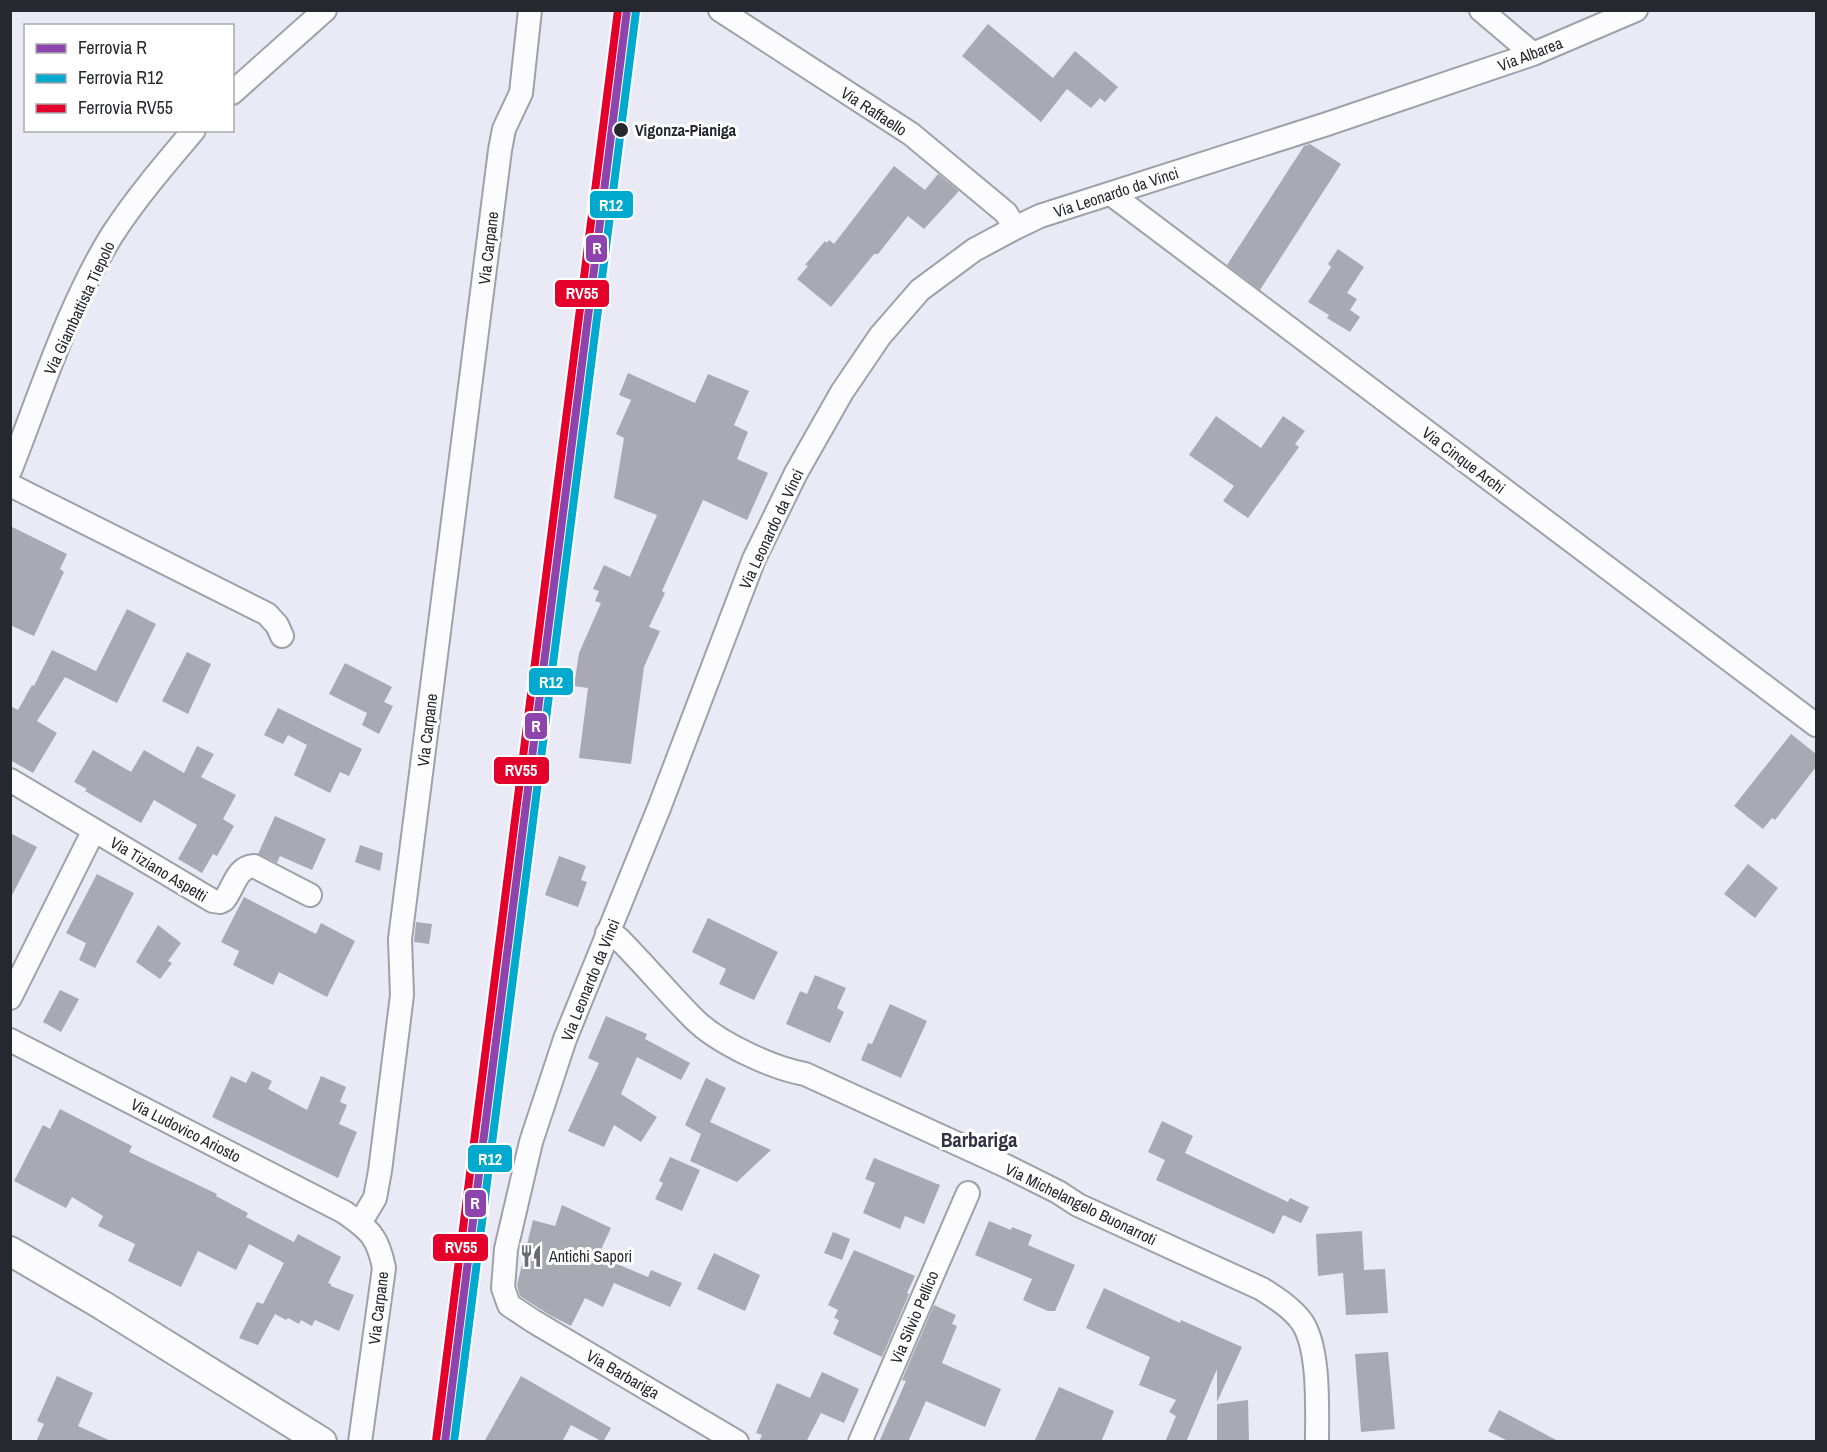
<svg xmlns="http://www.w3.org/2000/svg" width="1827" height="1452" viewBox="0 0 1827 1452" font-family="'Archivo Narrow',sans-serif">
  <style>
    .building { fill: #a8a9b2 }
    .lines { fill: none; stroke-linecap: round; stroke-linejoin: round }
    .minor-casing { stroke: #9fa0a8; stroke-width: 26 }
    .major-casing { stroke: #9fa0a8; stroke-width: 32 }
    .minor { stroke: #fcfcfe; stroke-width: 22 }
    .major { stroke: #fcfcfe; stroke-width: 28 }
    .rail-1-casing { stroke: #fff; stroke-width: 12 }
    .rail-2-casing { stroke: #fff; stroke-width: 12 }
    .rail-3-casing { stroke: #fff; stroke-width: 12 }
    .rail-1 { stroke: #8e44ad; stroke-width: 8 }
    .rail-2 { stroke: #00a9ce; stroke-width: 8 }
    .rail-3 { stroke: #e4002b; stroke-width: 8 }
    .stop-dot { fill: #26272f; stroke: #fff; stroke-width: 2 }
    .labels { text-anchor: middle; stroke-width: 6; stroke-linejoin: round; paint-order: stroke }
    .street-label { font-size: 16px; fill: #26272f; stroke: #fff }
    .stop-label { font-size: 16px; font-weight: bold; fill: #26272f; stroke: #fff; text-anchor: start }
    .poi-label { font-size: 16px; fill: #26272f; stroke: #fff; text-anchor: start }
    .quarter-label { font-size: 20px; font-weight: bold; fill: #313344; stroke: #fff }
    .line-badge { stroke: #fff; stroke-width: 2 }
    .badge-label { font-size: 16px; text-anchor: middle; font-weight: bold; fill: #fff }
  </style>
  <rect width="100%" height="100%" fill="#e9eaf6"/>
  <path class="building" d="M988,24L1053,78L1075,51L1118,87L1105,102L1100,98L1091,108L1067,89L1041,122L962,56Z
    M1310,144L1341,164L1260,290L1227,265L1304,146Z
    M894,166L925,190L938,174L959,191L924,229L908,216L878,254H874L831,307L797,279L808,266L805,265L825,241L827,243L829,240L834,244Z
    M1338,249L1364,267L1347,293L1357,299L1350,310L1360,317L1350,332L1327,318L1329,315L1308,302L1331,267L1328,264Z
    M628,373L695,403L708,374L749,391L734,425L748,432L737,459L768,473L747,520L703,500L662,591L665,593L649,627L660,631L644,667L631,764L579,758L588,688L574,686L579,653L601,603L595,601L599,591L593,589L604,565L630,577L657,515L614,498L624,438L616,434L631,400L619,395Z
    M1216,416L1261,448L1283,416L1305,431L1295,444L1299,447L1248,518L1223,501L1234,486L1189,455Z
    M10,526L67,554L60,569L64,572L34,636L10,625Z
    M127,609L156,624L117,703L65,677L37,721L57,733L33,773L10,760V706L18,710L32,685L34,686L52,650L96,671Z
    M187,652L211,664L188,714L162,701Z
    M345,663L392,687L384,702L393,706L379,734L362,725L367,713L329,694Z
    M278,708L362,749L349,776L340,772L330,793L294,775L307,745L288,735L283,744L264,735Z
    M1791,734L1816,754V767L1775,820L1772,818L1763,829L1734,806Z
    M197,746L214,754L201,777L236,795L223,819L234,826L217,856L213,854L202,873L178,859L197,825L154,800L141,823L85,791L87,789L74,782L93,750L131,772L144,750L184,773Z
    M275,816L326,839L312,870L280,856L277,863L258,854Z
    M10,833L37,847L10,899Z
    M360,845L383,853L380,871L355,862Z
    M559,856L586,866L581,880L587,882L578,907L545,895Z
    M1748,864L1778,888L1755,918L1724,894Z
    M97,874L134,893L95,968L79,960L86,943L66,933Z
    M244,897L316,934L321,923L355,941L327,997L279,972L273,985L233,965L239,951L221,942Z
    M708,918L778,952L754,1000L719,984L726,969L692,952Z
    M416,922L432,924L429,944L414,942Z
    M158,925L181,943L168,961L172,963L160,979L136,962Z
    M815,975L846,988L837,1008L844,1012L830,1043L786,1024L800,991L807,994Z
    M60,990L79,999L61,1032L43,1022Z
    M890,1004L927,1021L901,1078L861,1060L868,1043L872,1044Z
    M606,1016L647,1034L645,1039L690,1063L681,1080L637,1057L621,1094L657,1117L641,1142L614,1125L604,1147L568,1131L599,1063L588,1058Z
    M252,1071L272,1081L268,1089L307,1110L321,1076L346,1087L340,1102L347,1105L339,1124L357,1132L338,1178L212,1117L231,1076L246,1083Z
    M706,1078L726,1088L710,1122L771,1150L737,1182L690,1161L701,1134L685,1125Z
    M60,1109L132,1146L129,1152L217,1194L216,1196L248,1213L246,1217L294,1242L298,1234L341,1257L328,1283L331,1284V1286L354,1295L339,1331L315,1320L312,1326L301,1320L299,1324L288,1318L286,1320L275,1314L258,1345L239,1338L257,1302L263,1304L284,1263L249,1244L236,1270L198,1251L181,1287L128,1261L135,1244L98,1226L103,1216L72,1197L66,1208L14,1181L43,1125L50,1129Z
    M1162,1121L1193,1136L1185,1153L1288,1202L1290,1198L1309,1207L1301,1223L1283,1215L1274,1234L1156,1180L1165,1160L1148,1152Z
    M670,1157L700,1170L682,1211L655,1199L663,1183L659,1181Z
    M874,1158L940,1185L924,1224L905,1216L900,1229L863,1213L875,1183L865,1179Z
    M562,1205L611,1228L598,1256L648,1277L651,1270L682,1283L670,1307L614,1283L603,1307L585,1298L571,1326L548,1314L520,1296L517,1285L533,1220L555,1226Z
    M989,1221L1011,1230L1012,1227L1032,1235L1028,1245L1075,1265L1055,1311H1048L1023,1300L1032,1279L975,1255Z
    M1362,1231L1364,1270L1385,1269L1388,1313L1346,1315L1343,1273L1318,1276L1316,1234Z
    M833,1232L850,1239L842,1260L824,1253Z
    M854,1250L915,1276L907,1293L909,1294L882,1357L833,1334L839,1320L834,1318L838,1310L828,1305Z
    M714,1253L760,1275L745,1311L697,1289Z
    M1104,1288L1180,1323L1181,1320L1242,1347L1217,1402V1369L1186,1442H1165L1176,1416L1169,1412L1176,1400L1139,1385L1150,1357L1086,1328Z
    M934,1305L956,1315L952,1324L957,1326L942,1363L1001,1389L985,1427L926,1401L908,1442H879L906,1381L902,1380Z
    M1388,1352L1395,1429L1361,1432L1355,1354Z
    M822,1372L859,1389L844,1423L821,1413L806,1442H759L762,1435L756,1433L777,1383L810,1398Z
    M57,1376L93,1393L78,1426L113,1442H36L44,1424L37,1421Z
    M521,1376L611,1428L603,1442L571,1425L562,1442H484Z
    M1059,1387L1114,1411L1101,1442H1034Z
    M1248,1400L1249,1442H1217V1404Z
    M1499,1410L1507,1414L1560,1442H1510L1488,1431Z"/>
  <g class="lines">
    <g class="minor-casing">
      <path id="minor" d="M720,10L911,134L1006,213L1015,228
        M1481,10L1533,54
        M232,93L325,10
        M1111,194L1816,725
        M10,471C40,395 69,304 112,235C136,198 165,164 194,130
        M10,485L267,614L277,625L282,636
        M10,780L213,901L220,902L224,900C234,888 236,867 254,866L310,895
        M607,933L618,938C644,964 668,993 694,1019C718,1043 772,1068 805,1074L1006,1166L1058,1192L1078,1205L1262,1289C1276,1298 1292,1308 1302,1322C1320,1349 1317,1409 1317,1442
        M10,998L94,830
        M10,1040L344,1212C370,1230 378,1237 384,1268L360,1442
        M360,1223L375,1198L380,1171L402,995L400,939L500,150L504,129L521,93L530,10
        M737,1442L533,1321L509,1305L503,1288L506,1249L531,1142L565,1039L659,808L754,559L796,473L842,392L880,336L920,290L974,250L1015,228L1040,216L1327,124L1533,54L1636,10
        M860,1442L968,1193"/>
    </g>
    <g class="major-casing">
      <path id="major" d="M10,1251L102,1305L322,1442"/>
    </g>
    <use href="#minor" class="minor"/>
    <use href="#major" class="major"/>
    <g class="rail-1-casing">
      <path id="rail-1" d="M445,1442L627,10"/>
    </g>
    <g class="rail-2-casing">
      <path id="rail-2" d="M454,1442L636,11"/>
    </g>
    <g class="rail-3-casing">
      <path id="rail-3" d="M436,1441L618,10"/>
    </g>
    <use href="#rail-1" class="rail-1"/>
    <use href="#rail-2" class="rail-2"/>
    <use href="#rail-3" class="rail-3"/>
  </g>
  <defs>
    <g id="restaurant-bare" transform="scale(1.8)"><path d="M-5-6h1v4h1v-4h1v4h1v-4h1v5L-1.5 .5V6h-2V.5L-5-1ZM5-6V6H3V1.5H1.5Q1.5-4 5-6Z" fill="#6a6b75" stroke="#fff" stroke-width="2.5" paint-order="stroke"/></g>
  </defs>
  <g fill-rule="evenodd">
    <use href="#restaurant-bare" x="531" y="1256"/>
  </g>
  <circle class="stop-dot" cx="621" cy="130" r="8"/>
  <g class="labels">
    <g class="street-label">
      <text transform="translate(1530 54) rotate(-21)" y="6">Via Albarea</text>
      <text transform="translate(874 111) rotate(33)" y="6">Via Raffaello</text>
      <text transform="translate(1116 192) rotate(-18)" y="6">Via Leonardo da Vinci</text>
      <text transform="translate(488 248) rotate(-83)" y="6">Via Carpane</text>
      <text transform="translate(79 308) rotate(-65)" y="6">Via Giambattista Tiepolo</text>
      <text transform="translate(1464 460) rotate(37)" y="6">Via Cinque Archi</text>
      <text transform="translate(771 529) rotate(-65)" y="6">Via Leonardo da Vinci</text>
      <text transform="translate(427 730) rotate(-83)" y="6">Via Carpane</text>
      <text transform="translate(159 869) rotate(31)" y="6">Via Tiziano Aspetti</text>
      <text transform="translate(590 980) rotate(-68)" y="6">Via Leonardo da Vinci</text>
      <text transform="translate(186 1130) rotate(27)" y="6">Via Ludovico Ariosto</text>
      <text transform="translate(1081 1204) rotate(26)" y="6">Via Michelangelo Buonarroti</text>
      <text transform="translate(378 1308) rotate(-83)" y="6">Via Carpane</text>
      <text transform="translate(914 1317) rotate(-67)" y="6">Via Silvio Pellico</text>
      <text transform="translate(623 1374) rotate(30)" y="6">Via Barbariga</text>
    </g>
    <g class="stop-label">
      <text x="635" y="136">Vigonza-Pianiga</text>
    </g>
    <g class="poi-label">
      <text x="549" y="1262">Antichi Sapori</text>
    </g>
    <g class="quarter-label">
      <text x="979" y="1147">Barbariga</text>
    </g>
  </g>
  <g class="line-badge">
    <rect x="589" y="190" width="45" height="29" rx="6" fill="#00a9ce"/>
    <rect x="585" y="234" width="23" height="29" rx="6" fill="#8e44ad"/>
    <rect x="554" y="279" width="56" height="29" rx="6" fill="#e4002b"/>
    <rect x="528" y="667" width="46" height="29" rx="6" fill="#00a9ce"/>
    <rect x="524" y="712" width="24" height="28" rx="6" fill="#8e44ad"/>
    <rect x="493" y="756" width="57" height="29" rx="6" fill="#e4002b"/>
    <rect x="467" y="1144" width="46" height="29" rx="6" fill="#00a9ce"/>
    <rect x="464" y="1189" width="23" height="29" rx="6" fill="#8e44ad"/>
    <rect x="432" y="1233" width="57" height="29" rx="6" fill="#e4002b"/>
  </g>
  <g class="badge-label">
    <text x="611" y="211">R12</text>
    <text x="597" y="254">R</text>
    <text x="582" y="299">RV55</text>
    <text x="551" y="688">R12</text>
    <text x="536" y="732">R</text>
    <text x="521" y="776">RV55</text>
    <text x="490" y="1165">R12</text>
    <text x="475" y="1209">R</text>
    <text x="461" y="1253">RV55</text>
  </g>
  <rect width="1827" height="1452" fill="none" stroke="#26272f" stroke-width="24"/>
  <rect x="24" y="24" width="210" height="108" fill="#ffffff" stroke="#a8a9ac" stroke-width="1.5"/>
  <rect x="36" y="44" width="30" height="9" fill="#8e44ad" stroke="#a8a9ac" stroke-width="1.5"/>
  <text x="78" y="54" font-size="18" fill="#26272f">Ferrovia R</text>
  <rect x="36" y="74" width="30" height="9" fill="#00a9ce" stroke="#a8a9ac" stroke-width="1.5"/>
  <text x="78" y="84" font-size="18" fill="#26272f">Ferrovia R12</text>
  <rect x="36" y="104" width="30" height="9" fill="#e4002b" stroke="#a8a9ac" stroke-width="1.5"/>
  <text x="78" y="114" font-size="18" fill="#26272f">Ferrovia RV55</text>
</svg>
